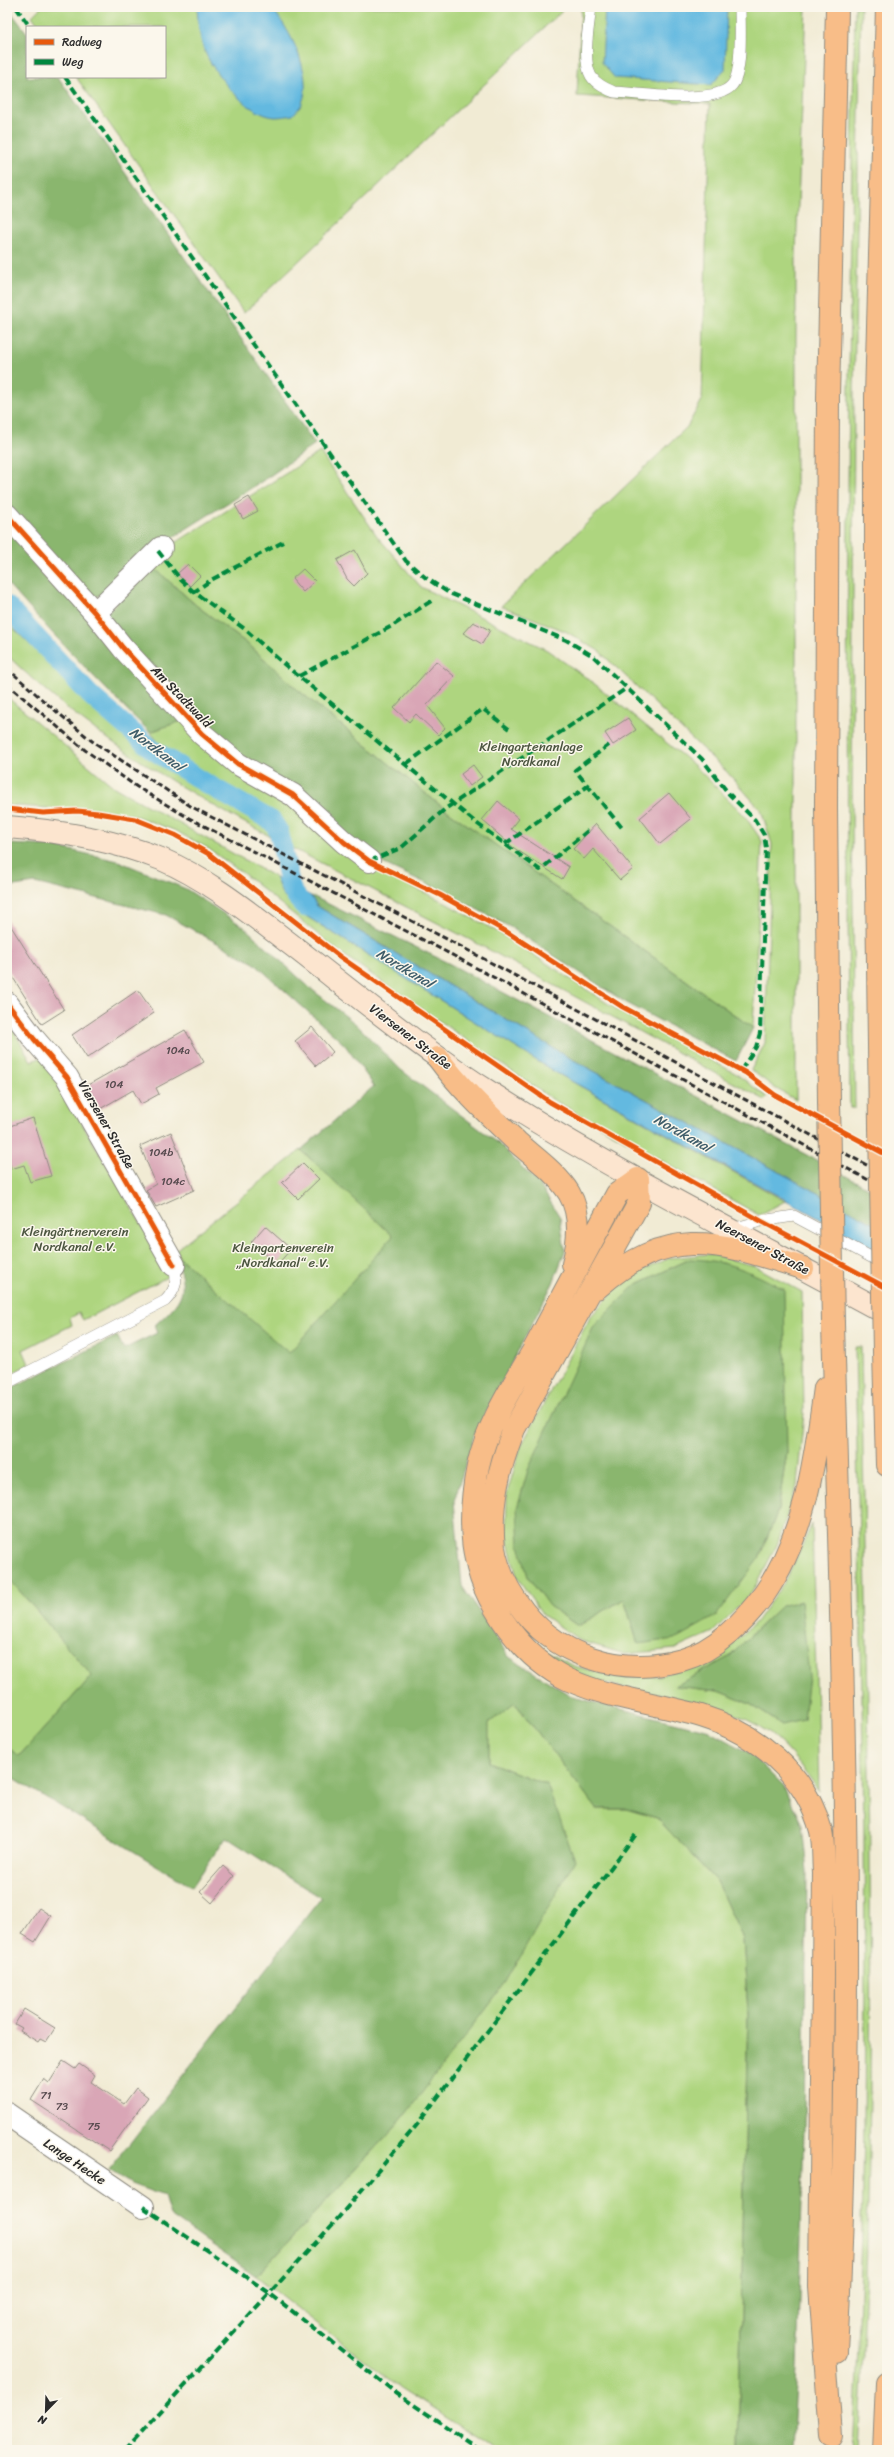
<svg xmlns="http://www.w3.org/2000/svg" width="894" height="2457" viewBox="0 0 894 2457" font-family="Sriracha,sans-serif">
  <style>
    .green { fill: #aed57f; stroke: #6c8055; fill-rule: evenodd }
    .forest { fill: #8ab66e; stroke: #5a704c }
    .water { fill: #64b9e0; stroke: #487286 }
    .pier { fill: #f1ebd4 }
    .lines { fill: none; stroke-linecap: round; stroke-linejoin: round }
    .canal { stroke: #64b9e0; stroke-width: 20 }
    .building { fill: #d9a6b6 }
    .lane-casing { stroke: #8e8b80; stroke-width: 12 }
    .street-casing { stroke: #8e8b80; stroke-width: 24 }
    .secondary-casing { stroke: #8e8b80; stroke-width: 24 }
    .highway-casing { stroke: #8e8b80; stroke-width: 24 }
    .lane { stroke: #fff; stroke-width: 11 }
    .street { stroke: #fff; stroke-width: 22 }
    .secondary { stroke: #fce5cf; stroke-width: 22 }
    .highway { stroke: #f8bd88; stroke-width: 22 }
    .rail { stroke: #2b2b2b; stroke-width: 3; stroke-dasharray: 6 3; stroke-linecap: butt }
    .highway-bridge-casing { stroke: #8e8b80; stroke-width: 24; stroke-linecap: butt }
    .highway-bridge { stroke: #f8bd88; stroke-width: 22 }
    .quiet { stroke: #00873e; stroke-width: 4; stroke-dasharray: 8 4; stroke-linecap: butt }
    .cycleway-casing { stroke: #fbf7ec; stroke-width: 8 }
    .cycleway { stroke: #e8590c; stroke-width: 5 }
    .labels { text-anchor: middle; stroke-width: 3; stroke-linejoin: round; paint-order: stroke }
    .number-label { font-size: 11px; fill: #564a4e }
    .street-label { font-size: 13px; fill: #2b2b2b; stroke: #fbf7ec }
    .park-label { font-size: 13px; fill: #4c5640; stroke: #fbf7ec }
    .water-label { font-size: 14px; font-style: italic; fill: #3f5d6a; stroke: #fbf7ec }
  </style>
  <rect width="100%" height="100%" fill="#fbf7ec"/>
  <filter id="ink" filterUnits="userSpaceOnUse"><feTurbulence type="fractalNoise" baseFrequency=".025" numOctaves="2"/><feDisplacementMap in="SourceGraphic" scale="8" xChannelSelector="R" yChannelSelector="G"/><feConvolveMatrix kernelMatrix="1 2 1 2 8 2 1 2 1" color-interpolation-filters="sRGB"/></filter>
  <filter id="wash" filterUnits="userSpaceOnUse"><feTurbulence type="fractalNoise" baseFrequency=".012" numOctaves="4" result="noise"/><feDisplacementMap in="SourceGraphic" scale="16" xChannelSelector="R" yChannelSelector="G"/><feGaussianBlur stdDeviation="0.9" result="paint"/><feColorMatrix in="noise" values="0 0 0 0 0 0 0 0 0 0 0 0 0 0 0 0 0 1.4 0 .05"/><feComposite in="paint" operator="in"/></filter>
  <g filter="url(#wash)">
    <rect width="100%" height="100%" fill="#f1ebd4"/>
    <path class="green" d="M41,7H566L244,313L76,77H165V27H40L32,16Z
      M581,7H806L796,253V1100L775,1088L751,1070L765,1043L772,844L761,810L727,772L599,651L565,631L501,606L687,427L702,400L710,104L577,96Z
      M855,7H861L854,394L852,807L855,1108H850C845,741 847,374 855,7Z
      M320,452L377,536L421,587L547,650L591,681L695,766L744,815L762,841L753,1028L445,809L298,690L249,645L197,606L153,567L164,550Z
      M7,622L108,723L151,756L201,789L260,821L273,838C178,788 84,731 7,655Z
      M7,697L114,787L275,877L283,896L306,916L555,1072L785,1201L759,1215L552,1099L341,953L244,874L209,849L176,831L133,815L90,808L61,809L7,805Z
      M184,720L291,800L367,865L438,899L505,936L619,1011L735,1073L767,1097L765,1100L482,946L290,847L285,826L275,814L206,776L161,745L150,732Z
      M7,1019L31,1061L43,1057L171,1275L83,1320L79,1313L70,1318L72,1325L23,1350L29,1364L7,1376Z
      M301,1150L394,1236L289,1354L173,1252Z
      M710,1254L755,1266L802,1292L804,1413L797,1485L777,1545L751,1594L713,1632L675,1649L625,1654L581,1641L543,1615L517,1577L506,1535L507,1493L521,1446L591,1316L627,1277L670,1258ZM690,1259L787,1451L778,1510L759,1558L638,1644L624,1599L578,1626L549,1606L528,1577L594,1326L635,1285Z
      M855,1347H861C868,1715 880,2083 858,2450H853C874,2083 862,1715 855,1347Z
      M812,1524L819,1791C802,1766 783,1740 757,1725C700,1693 630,1697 571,1671C560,1666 551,1656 541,1649L574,1666L613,1676H659L719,1656L756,1622L786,1580ZM801,1602L802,1625L782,1725L750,1704L718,1691L676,1686L729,1657L781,1606Z
      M7,1576L92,1676L19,1756L7,1746Z
      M515,1703L597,1809H626L657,1818L716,1881L743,1939L748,2011L738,2450H497L400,2388L256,2276L402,2119L547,1785L489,1762L488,1723Z"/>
    <path class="forest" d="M7,7L27,33V77H58L315,444L264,480L159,546L99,596H86L7,507Z
      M7,523L184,720L150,732C100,684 53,635 7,583Z
      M153,567L197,606L249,645L298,690L445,809L753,1028L736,1061L625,1002L510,927L443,891L380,862L349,841L208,733L105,614Z
      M7,844L52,846L118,861L186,889L244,927L310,988L357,1025L401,1070L498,1143L539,1184L560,1217L565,1251L553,1283L474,1436L454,1501L462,1586L509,1657L573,1697L710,1731L750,1753L784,1787L802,1825L807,1871L804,2132L797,2369L792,2450H738L748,2012L743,1939L716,1881L657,1818L626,1809H597L515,1703L489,1723V1762L547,1785L575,1860L506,1982L402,2119L256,2276L170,2216L164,2196L131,2184L109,2170L321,1898L226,1837L192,1887L14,1778L7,1789V1746L19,1756L92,1676L7,1576V1390L117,1336L124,1349L157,1333L154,1326C184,1299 190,1292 173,1252L289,1353L393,1236L301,1150L374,1086L345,1045L254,963L166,915L35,883L7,887Z
      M310,895L450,964L887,1198V1231L568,1057L317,906Z
      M690,1259C728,1260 751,1272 784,1289L787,1451L778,1510L759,1558L716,1616L675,1639L638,1644L624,1599L578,1626L549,1606L528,1577L519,1545L517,1508L528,1470L594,1326L635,1285Z
      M801,1601L809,1675L804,1720L782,1725L750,1704L718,1691L675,1686L729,1657L781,1606Z"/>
    <path class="water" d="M197,7H271C289,28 314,74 302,103C301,107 296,111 293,115C287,116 280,117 275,117C247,115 215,75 205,52C199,37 198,23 197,7Z
      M605,7H727L725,70L711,85L615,78L602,63Z
      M275,877L310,895L317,906L568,1057L887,1231V1256L555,1072L306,916L283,896Z"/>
    <path class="pier" d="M276,875L311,893L314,897L273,876Z"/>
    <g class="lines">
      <path class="canal" d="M7,606L91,696L153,750L207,784L272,821L279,832L291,889L304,907"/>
    </g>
    <g id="blocks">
      <path class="building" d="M249,497L258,511L243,519L235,505Z
        M355,550L367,573L354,586L347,579L337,560Z
        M188,564L200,576L190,586L177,574Z
        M303,569L315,581L303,592L292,579Z
        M473,622L490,630L482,644L463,633Z
        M436,661L454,676L427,705L445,728L438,735L416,714L409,722L394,708Z
        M628,718L636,730L613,745L605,733Z
        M473,765L482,777L470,786L461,774Z
        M669,793L691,819L660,844L640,818Z
        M498,801L519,819L511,829L569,867L562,879L514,848L482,820Z
        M596,824L633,869L620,880L593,849L584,859L573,849Z
        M7,920L64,1010L42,1024L7,968Z
        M138,990L154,1013L87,1058L72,1035Z
        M312,1027L333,1052L316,1066L295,1041Z
        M185,1030L204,1062L156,1088L159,1094L141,1104L133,1090L100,1109L86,1086Z
        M33,1118L51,1176L30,1182L24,1165L11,1169L7,1155V1127Z
        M171,1132L194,1190L156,1207L146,1190L156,1184L140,1146Z
        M303,1163L319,1179L298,1199L282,1183Z
        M265,1226L291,1249L277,1265L251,1242Z
        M223,1866L234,1876L212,1903L200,1892Z
        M39,1908L51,1916L35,1942L22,1934Z
        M24,2009L55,2028L46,2042L40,2039L38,2042L20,2031L22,2028L15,2024Z
        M63,2061L75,2069L79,2064L95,2075L91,2082L124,2104L136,2088L148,2097L109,2151L31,2100L44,2079L49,2083Z"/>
    </g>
  </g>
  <g filter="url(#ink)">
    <use href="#blocks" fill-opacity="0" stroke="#8e8b80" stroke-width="1"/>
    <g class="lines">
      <g class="lane-casing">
        <path id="lane" d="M591,7C589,24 582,61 591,76C596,84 605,88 614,92C640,93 715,106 732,85C743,73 740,24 740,7
          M732,1229L761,1221L794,1216L884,1264
          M7,1383L165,1301C176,1290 178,1280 174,1265"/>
      </g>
      <g class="street-casing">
        <path id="street" d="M7,515L95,613L123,648L202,734L238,764L293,795L344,842L369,861
          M95,613L161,548
          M7,1003L34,1039L67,1077L174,1265
          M7,2114L143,2207"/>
      </g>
      <g class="secondary-casing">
        <path id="secondary" d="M7,827C60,831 112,839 161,859C210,880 252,915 293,946C359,997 424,1051 494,1095C621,1176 756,1242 887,1314"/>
      </g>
      <g class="highway-casing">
        <path id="highway" d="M438,1058C461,1089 489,1115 517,1142C535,1158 556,1172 569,1193C582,1215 579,1241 573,1264
          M829,1101L826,806L828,398L837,7
          M880,1126L876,803V397L887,7
          M638,1179L617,1194C589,1246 561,1299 533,1351C512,1387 487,1425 478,1466C468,1514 469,1565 495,1608C512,1637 537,1665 569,1680C611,1699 657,1703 701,1716C756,1733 806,1773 821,1831C824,1844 823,1859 824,1872L820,2287L831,2436
          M638,1179L639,1203L514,1429C499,1468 489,1505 494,1548C497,1567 506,1586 517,1602C553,1656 620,1677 682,1660C715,1651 745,1621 765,1593C806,1533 815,1459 825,1388
          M597,1288C671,1223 718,1242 803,1268
          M833,1324C843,1666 855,2010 836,2352
          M884,1352L887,1465
          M884,2450L887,2383"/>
      </g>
      <use href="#lane" class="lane"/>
      <use href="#street" class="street"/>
      <use href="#secondary" class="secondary"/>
      <use href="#highway" class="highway"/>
      <path class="rail" d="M7,668L45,702L92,741L192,807L460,946L887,1176
        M7,684L85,750L137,787L187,817L456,957L887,1190"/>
      <g class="highway-bridge-casing">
        <path id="highway-bridge" d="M829,1101L833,1324
          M880,1126L884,1352"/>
      </g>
      <use href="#highway-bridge" class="highway-bridge"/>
      <path class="quiet" d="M16,7L30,27
        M65,77L406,561L426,578L449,593L566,640L593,656L702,759L729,794L755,820L764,835L766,848L760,1033L756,1047L741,1070
        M283,542L211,580L194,592L246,630L285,665L475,822L540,870L590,829
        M158,551L181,580L194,592
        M299,676L392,626L433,600
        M609,745L575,770L623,829
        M406,764L483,709L509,729
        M505,844L588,786
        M369,861L401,848L445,809L627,688
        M143,2207L268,2292L396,2393L481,2450
        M125,2450L333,2224L416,2126L637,1833"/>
      <g class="cycleway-casing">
        <path id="cycleway" d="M7,515L95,613L123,648L202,734L238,764L293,795L344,842L369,861L440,895L507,932L621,1006L746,1073L775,1095L887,1155
          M7,809L43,813L77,811L98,813L135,819L175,835L209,854L339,956L550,1102L761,1221L887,1288
          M7,1003L34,1039L67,1077L174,1265"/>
      </g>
      <use href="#cycleway" class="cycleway"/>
    </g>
  </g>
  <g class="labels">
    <g class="number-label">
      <text x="178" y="1054">104a</text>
      <text x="114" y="1088">104</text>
      <text x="161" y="1156">104b</text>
      <text x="173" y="1185">104c</text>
      <text x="46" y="2099">71</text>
      <text x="62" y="2110">73</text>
      <text x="94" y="2130">75</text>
    </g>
    <g class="street-label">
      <text transform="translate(182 696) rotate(46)" y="5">Am Stadtwald</text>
      <text transform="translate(411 1036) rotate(37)" y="5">Viersener Straße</text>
      <text transform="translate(107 1124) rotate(60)" y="5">Viersener Straße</text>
      <text transform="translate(763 1246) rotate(28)" y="5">Neersener Straße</text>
      <text transform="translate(75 2161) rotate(34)" y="5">Lange Hecke</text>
    </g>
    <g class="park-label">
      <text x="531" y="751">Kleingartenanlage<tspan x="531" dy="15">Nordkanal</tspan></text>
      <text x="75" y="1236">Kleingärtnerverein<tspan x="75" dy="15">Nordkanal e.V.</tspan></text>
      <text x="283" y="1252">Kleingartenverein<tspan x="283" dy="15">„Nordkanal“ e.V.</tspan></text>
    </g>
    <g class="water-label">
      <text transform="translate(157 749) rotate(37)" y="5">Nordkanal</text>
      <text transform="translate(405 968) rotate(31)" y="5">Nordkanal</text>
      <text transform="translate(683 1133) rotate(29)" y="5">Nordkanal</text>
    </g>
  </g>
  <rect width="894" height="2457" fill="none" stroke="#fbf7ec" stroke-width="24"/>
  <rect x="26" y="26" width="140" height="52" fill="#fbf7ec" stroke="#a8a59f"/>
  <rect x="34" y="39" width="20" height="6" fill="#e8590c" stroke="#a8a59f"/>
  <text x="62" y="46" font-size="12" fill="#2b2b2b">Radweg</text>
  <rect x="34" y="59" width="20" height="6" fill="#00873e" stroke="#a8a59f"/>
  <text x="62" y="66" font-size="12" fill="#2b2b2b">Weg</text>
  <g transform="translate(46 2411) rotate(203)" stroke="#fbf7ec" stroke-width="3" paint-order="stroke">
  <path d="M0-3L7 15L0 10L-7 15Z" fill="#2b2b2b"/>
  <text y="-6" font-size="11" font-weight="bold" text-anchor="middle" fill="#2b2b2b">N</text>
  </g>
</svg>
